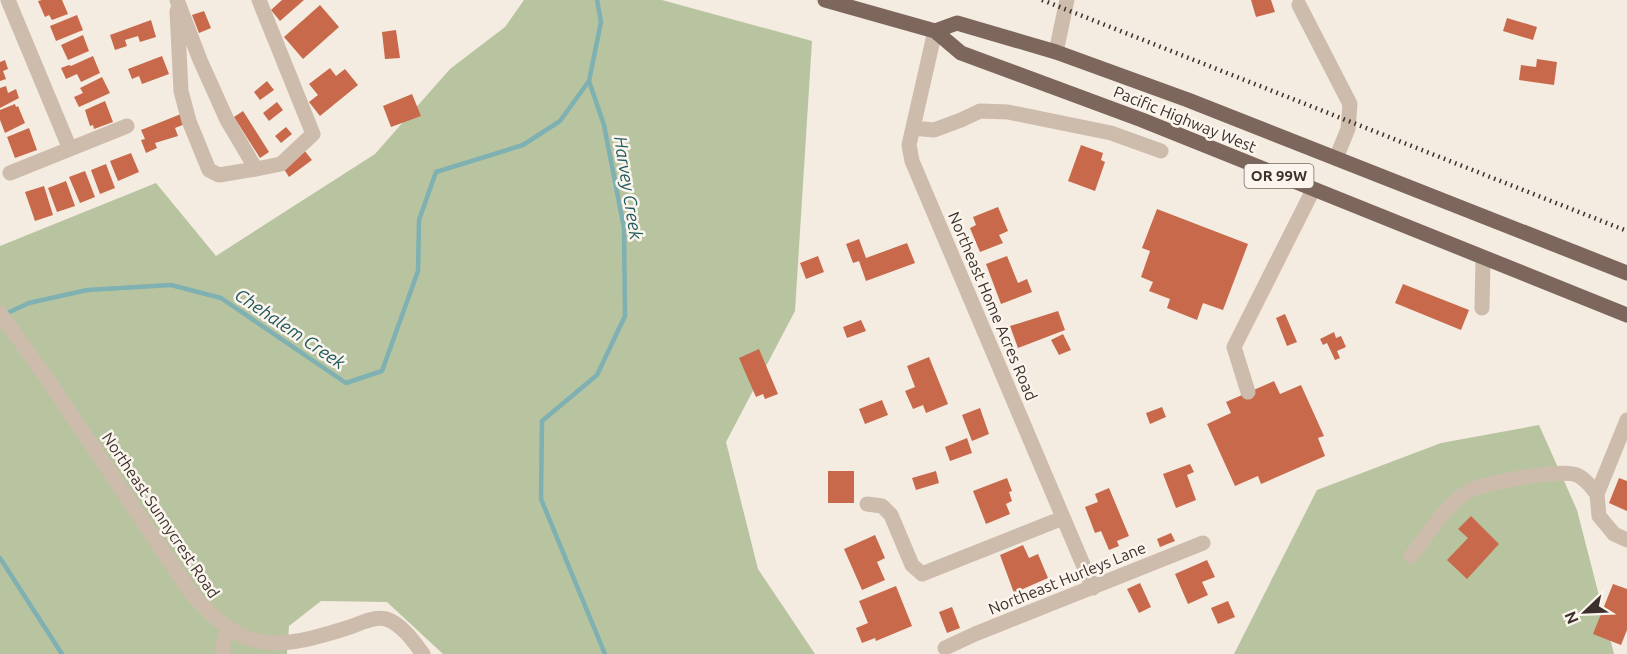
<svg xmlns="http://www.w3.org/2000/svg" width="1627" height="654" viewBox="0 0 1627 654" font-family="Ubuntu,sans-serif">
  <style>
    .green { fill: #b8c4a0 }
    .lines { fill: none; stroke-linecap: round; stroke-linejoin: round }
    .stream { stroke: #7fb0b2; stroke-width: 4.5 }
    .building { fill: #c8694b }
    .minor { stroke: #cdbbac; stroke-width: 15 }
    .major { stroke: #7d675c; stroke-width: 15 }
    .rail { stroke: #3b302b; stroke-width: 4.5; stroke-dasharray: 1.5 4.5; stroke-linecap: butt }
    .labels { text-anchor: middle; stroke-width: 5; stroke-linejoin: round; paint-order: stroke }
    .shield { fill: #fbf5ee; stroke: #756b66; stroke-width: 1.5 }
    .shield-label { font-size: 15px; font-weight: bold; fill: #3b302b }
    .street-label { font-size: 16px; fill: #3b302b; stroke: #fbf5ee }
    .water-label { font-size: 18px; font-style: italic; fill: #1f5a5e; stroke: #fbf5ee }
  </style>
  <rect width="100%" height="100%" fill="#f4ebe1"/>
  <path class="green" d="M524,0H662L812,41L795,311L726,442L758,569L815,654H443L387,602L321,601L289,626L287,654H0V246L156,183L216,256L375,154L450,69L505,27Z
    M1539,425L1577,510L1614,654H1234L1317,490L1441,443Z"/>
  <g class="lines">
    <path class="stream" d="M589,81L604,125L624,228L625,316L597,375L542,421L541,499L605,654
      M3,315L29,303L87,290L171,285L221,298L346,383L382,371L418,271L419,220L436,172L523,145L560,121L589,81L601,22L597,0
      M0,558L62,654"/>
  </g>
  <path class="building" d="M42,0H62L68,14L52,20L49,15L45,17L38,1Z
    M282,0H304L280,21L271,10Z
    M1251,0H1271L1275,12L1256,17Z
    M320,5L339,27L303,59L284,37Z
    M204,11L211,28L199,33L192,15Z
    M77,15L83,30L56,41L50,26Z
    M1507,18L1537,27L1533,40L1503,31Z
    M151,20L156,37L140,42L138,36L125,40L127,46L115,50L110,35Z
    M396,30L400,58L385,59L382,32Z
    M83,35L89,51L68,60L61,45Z
    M93,56L100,73L81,82L77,74L66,79L61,68L69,65L71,66Z
    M162,56L169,74L142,84L139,76L132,79L128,69Z
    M1537,59L1557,62L1554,85L1519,80L1521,65L1536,67Z
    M5,60L8,69L3,71L6,79L0,81V62Z
    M330,68L336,76L345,69L358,85L320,116L309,102L318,95L309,84Z
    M102,77L110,93L79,107L74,97L83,93L80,88Z
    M267,81L274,90L260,100L254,92Z
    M6,86L8,93L16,89L19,98L0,108V88Z
    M412,94L421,116L391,127L383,106Z
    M105,101L113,122L94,129L93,125L90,126L85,110Z
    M277,102L283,110L269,121L263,113Z
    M15,104L16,107L18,106L25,123L5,133L0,120V110Z
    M243,111L269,152L260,158L234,117Z
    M181,114L185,124L175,128L178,136L155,143L157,148L146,153L141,140L145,139L141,130Z
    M286,127L292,134L281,143L275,136Z
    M29,128L37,150L15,158L7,137Z
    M1081,145L1103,153L1101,160L1105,162L1095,191L1068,181Z
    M304,150L312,160L289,177L282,166Z
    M131,153L139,172L118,181L110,161Z
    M106,164L115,188L100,194L91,170Z
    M85,171L95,197L80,203L69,177Z
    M66,181L75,206L57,212L48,188Z
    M44,186L53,215L35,221L25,192Z
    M998,207L1008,231L999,235L1003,243L980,252L970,228L976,225L973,217Z
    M1157,209L1248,244L1223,310L1203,303L1197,320L1167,308L1170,299L1149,291L1153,282L1141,277L1150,251L1142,248Z
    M859,239L866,258L907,243L915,263L866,281L859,261L853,263L846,244Z
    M818,256L824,272L806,279L800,263Z
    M1007,256L1018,283L1027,279L1032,292L1001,304L986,264Z
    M1403,284L1469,310L1461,330L1395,303Z
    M1058,311L1065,330L1018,348L1010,326Z
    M1285,314L1297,342L1287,346L1276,318Z
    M861,320L866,331L847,338L843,327Z
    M1334,332L1336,338L1341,336L1346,347L1337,351L1340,358L1335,360L1327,343L1323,345L1320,339Z
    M1063,334L1071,350L1059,355L1051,340Z
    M759,349L778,394L765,399L763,394L756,397L739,358Z
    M929,357L948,404L926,413L923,405L913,409L905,391L915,387L907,366Z
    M1274,381L1280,394L1301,385L1324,436L1318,438L1325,456L1261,484L1258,476L1235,486L1207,424L1231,413L1226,402Z
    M882,400L888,415L865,424L859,409Z
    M1162,407L1166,417L1150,424L1146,413Z
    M980,408L989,434L972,441L962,415Z
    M967,438L972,453L950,461L945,447Z
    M1190,464L1194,472L1187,475L1196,500L1176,508L1163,474Z
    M828,471H854V503H828Z
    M936,471L939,483L916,490L912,478Z
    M1007,478L1012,491L1009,492L1012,501L1006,504L1010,514L986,524L973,491Z
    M1619,478L1627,481V511L1609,503Z
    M1109,488L1129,536L1117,541L1119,546L1109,550L1101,531L1095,533L1085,507L1098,502L1095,494Z
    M1471,516L1499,544L1467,579L1447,560L1468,538L1458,529Z
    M1171,533L1175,541L1160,547L1157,539Z
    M875,535L885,558L877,562L885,580L862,590L844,549Z
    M1023,545L1029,558L1038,554L1048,578L1014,593L1000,555Z
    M1207,560L1215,577L1202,582L1208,595L1188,604L1175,574Z
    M1140,583L1151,607L1139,613L1127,589Z
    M1613,584L1627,589V630L1621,645L1593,634Z
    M896,586L912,626L876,641L875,638L862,643L856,628L868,623L859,601Z
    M1228,601L1235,617L1218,624L1211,608Z
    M952,607L960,628L947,633L939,612Z"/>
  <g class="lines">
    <path class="minor" d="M8,0L70,149
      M177,0L200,60L227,120L256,169L281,164L313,134L259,0
      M1299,5L1350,104L1348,129L1336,158
      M177,11L181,91L189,121L209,170L219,175L256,169
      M935,31L909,145L912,161L1093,588
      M1056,52L1067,0
      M913,128L934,130L961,120L980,111L1008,112L1111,133L1161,151
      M10,173L127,126
      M1482,308L1483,258
      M0,313L50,383L192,594C245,654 275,651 350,627C361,623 375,616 386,619C402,624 414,642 423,654
      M1248,392L1234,347L1313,190
      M1627,420L1597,494L1599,516L1614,534L1627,540
      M867,504L882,506L891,515L912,565L922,574L1063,518
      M1411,556C1428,535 1445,505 1469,491C1485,483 1562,468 1577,475C1586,479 1591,487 1597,494
      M945,648L975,634L1203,543
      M223,654V644L227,631"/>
    <path class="major" d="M825,0L935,31L961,53L1142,120L1627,315
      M935,31L957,23L1056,52L1188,100L1627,273"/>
    <path class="rail" d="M1042,0L1627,231"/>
  </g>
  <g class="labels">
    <rect class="shield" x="1244.5" y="164" width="69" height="24" rx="4.5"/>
    <g class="shield-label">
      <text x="1279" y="181">OR 99W</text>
    </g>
    <g class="street-label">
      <text transform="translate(1185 119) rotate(22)" y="6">Pacific Highway West</text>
      <text transform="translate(993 306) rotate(67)" y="6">Northeast Home Acres Road</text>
      <text transform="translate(161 515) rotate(56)" y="6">Northeast Sunnycrest Road</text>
      <text transform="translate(1067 578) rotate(-22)" y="6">Northeast Hurleys Lane</text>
    </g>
    <g class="water-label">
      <text transform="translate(628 188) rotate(81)" y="6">Harvey Creek</text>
      <text transform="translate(290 329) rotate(34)" y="6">Chehalem Creek</text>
    </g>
  </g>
  <g transform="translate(1585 612) rotate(247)" stroke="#fbf5ee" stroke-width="4.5" paint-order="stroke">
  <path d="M0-4.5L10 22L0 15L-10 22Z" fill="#3b302b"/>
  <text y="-9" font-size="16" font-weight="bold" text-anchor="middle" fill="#3b302b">N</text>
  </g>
</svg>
